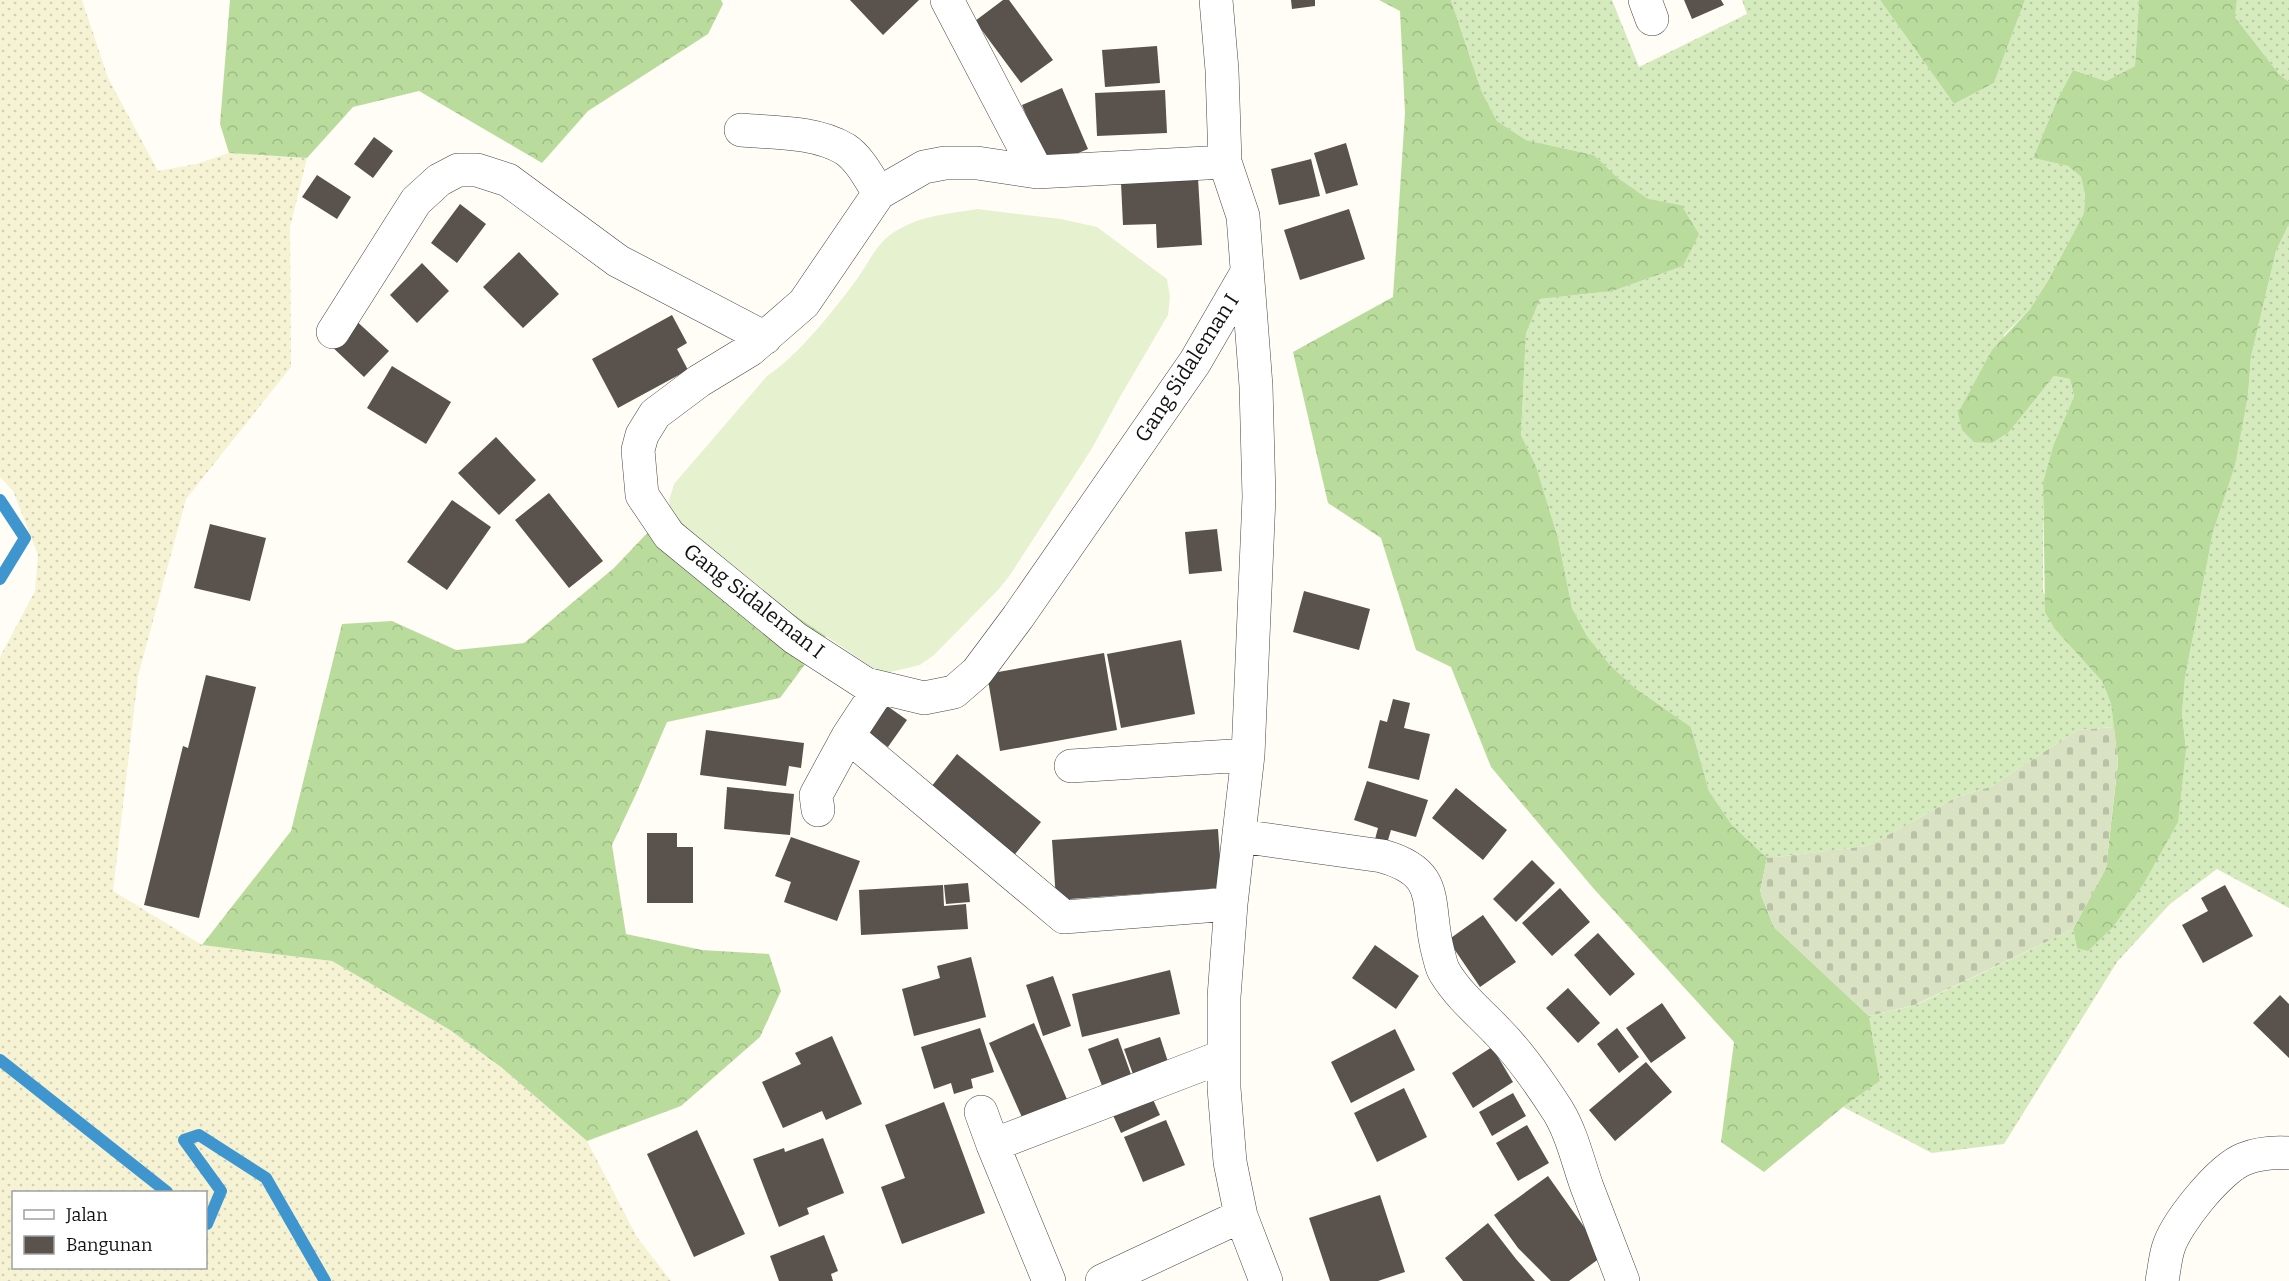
<svg xmlns="http://www.w3.org/2000/svg" width="2289" height="1281" viewBox="0 0 2289 1281" font-family="Bitter,serif">
  <style>
    .farmland { fill: url(#farmland-dots); fill-rule: evenodd }
    .grass { fill: url(#grass-dots) }
    .forest { fill: url(#forest-crowns) }
    .cemetery { fill: url(#cemetery-stones) }
    .pitch { fill: #e6f2cf }
    .lines { fill: none; stroke-linecap: round; stroke-linejoin: round }
    .stream { stroke: #3f96cf; stroke-width: 12 }
    .building { fill: #5a524d }
    .minor-casing { stroke: #444; stroke-width: 34 }
    .minor { stroke: #fff; stroke-width: 33 }
    .labels { text-anchor: middle; stroke-width: 6; stroke-linejoin: round; paint-order: stroke }
    .street-label { font-size: 21px; fill: #111; stroke: #fff }
  </style>
  <defs>
    <pattern id="farmland-dots" width="8" height="8" patternUnits="userSpaceOnUse" patternTransform="scale(1.5)"><rect width="8" height="8" fill="#f6f3d4"/><path d="M2 2h.1M6 6h.1" fill="none" stroke="#d2cfb5" stroke-width="1.8" stroke-linecap="round"/></pattern>
    <pattern id="grass-dots" width="8" height="8" patternUnits="userSpaceOnUse" patternTransform="scale(1.5)"><rect width="8" height="8" fill="#d5ebbd"/><path d="M2 2h.1M6 6h.1" fill="none" stroke="#b6c8a1" stroke-width="1.8" stroke-linecap="round"/></pattern>
    <pattern id="forest-crowns" width="20" height="18" patternUnits="userSpaceOnUse" patternTransform="scale(1.5)"><rect width="20" height="18" fill="#b9dc9c"/><path d="M2 6a3 3 0 1 1 6 0M12 15a3 3 0 1 1 6 0" fill="none" stroke="#9ebc85"/></pattern>
    <pattern id="cemetery-stones" width="16" height="16" patternUnits="userSpaceOnUse" patternTransform="scale(1.5)"><rect width="16" height="16" fill="#d9e3c4"/><path d="M2 7V4a2 2 0 0 1 4 0v3zM10 15v-3a2 2 0 0 1 4 0v3z" fill="#b9c2a7"/></pattern>
  </defs>
  <rect width="100%" height="100%" fill="#fffdf5"/>
  <path class="farmland" d="M0,0H82L108,78L158,171L196,164L229,153L307,158L290,227L291,367L186,499L138,676L113,891L202,945L332,961L450,1030L501,1067L587,1141L637,1237L671,1281H0V657L35,591L38,555L13,491L0,477ZM14,1192H206V1268H14Z"/>
  <path class="grass" d="M1451,0H1612L1639,67L1747,14L1742,0H1880L1954,104L1994,83L2025,0H2139L2135,66L2106,81L2073,70L2058,98L2033,158L2068,166L2081,177L2085,195L2084,213L2049,279L2030,309L2004,335L2009,432L2054,376L2070,379L2074,396L2053,446L2043,482V592L2102,681L2111,704L2114,727L2078,730L1990,787L1957,797L1868,846L1767,858L1732,825L1709,791L1691,727L1635,688L1610,665L1587,636L1572,608L1558,538L1536,466L1521,435L1526,332L1540,299L1613,291L1683,266L1681,205L1648,200L1618,178L1594,155L1526,140L1497,121L1481,90Z
    M2237,0H2289V82L2279,74L2235,17Z
    M2289,224V908L2217,869L2170,904L2117,962L2004,1144L1932,1153L1843,1107L1880,1081L1869,1016L1916,1005L2073,929L2077,948L2186,749L2182,714L2185,678L2213,532L2234,464L2248,395L2251,357L2276,251Z"/>
  <path class="forest" d="M230,0H721L723,4L708,34L588,111L542,163L419,91L353,107L307,158L229,153L220,124Z
    M1379,0H1451L1481,90L1497,121L1526,140L1594,155L1618,178L1648,199L1681,205L1699,234L1683,266L1613,291L1540,299L1526,333L1521,435L1536,466L1558,538L1572,608L1587,636L1610,665L1635,688L1691,727L1709,791L1732,825L1767,858L1760,892L1774,927L1869,1016L1880,1081L1843,1107L1764,1172L1721,1142L1734,1042L1594,889L1491,767L1451,667L1416,650L1381,538L1328,503L1293,352L1393,297L1405,113L1400,11Z
    M1880,0H2025L1994,83L1954,104Z
    M2139,0H2237L2235,17L2279,74L2289,82V224L2276,251L2251,357L2248,395L2235,465L2213,532L2185,678L2182,714L2186,749L2178,822L2144,883L2113,927L2088,951L2077,948L2073,929L2106,868L2118,762L2111,704L2102,681L2055,629L2045,612L2043,482L2053,446L2074,396L2070,379L2054,376L2009,432L1992,443L1974,442L1962,430L1958,413L1992,350L2030,309L2049,279L2084,213L2085,195L2081,177L2068,166L2033,158L2058,98L2073,70L2106,81L2135,66Z
    M670,509L771,599L826,636L780,698L667,722L636,794L612,845L626,934L702,950L769,954L781,991L760,1037L681,1106L587,1141L501,1067L450,1030L332,961L202,945L291,831L342,624L392,621L456,650L524,643L614,568Z"/>
  <path class="cemetery" d="M2114,727L2118,762L2106,868L2073,929L1915,1005L1869,1016L1774,927L1760,892L1767,858L1868,846L1957,797L1990,787L2078,730Z"/>
  <path class="pitch" d="M977,209L1061,219L1097,227L1167,279L1170,297L1168,315L1120,397L1091,450L1010,575L999,589L934,655L920,665L882,674L771,599L705,548L670,509L669,501L674,484L767,376C799,355 834,310 857,279C868,264 875,246 890,235C915,216 947,214 977,209Z"/>
  <g class="lines">
    <path class="stream" d="M0,500L25,538L0,579
      M0,1060L167,1192
      M206,1223L207,1224L221,1191L184,1140L199,1135L266,1178L325,1281"/>
  </g>
  <path class="building" d="M850,0H919L883,35Z
    M1003,0H1009L1053,60L1021,83L975,21Z
    M1291,0H1315V6L1292,9Z
    M1684,0H1721L1724,5L1692,19Z
    M1157,46L1160,83L1105,87L1102,50Z
    M1062,88L1088,149L1047,166L1022,105Z
    M1165,90L1167,133L1097,136L1095,93Z
    M374,137L393,151L373,178L354,164Z
    M1346,143L1358,185L1326,194L1314,153Z
    M1311,159L1320,196L1279,205L1271,169Z
    M317,175L351,197L337,219L302,197Z
    M1198,178L1202,245L1157,248L1156,224L1123,225L1121,183Z
    M460,204L486,224L457,263L431,243Z
    M1349,209L1365,259L1300,280L1284,230Z
    M519,252L559,294L523,328L483,287Z
    M422,263L449,291L417,323L390,295Z
    M672,315L687,343L677,349L688,370L618,408L592,359Z
    M352,317L389,351L364,377L328,343Z
    M392,366L451,402L426,444L367,408Z
    M496,437L536,480L499,515L458,473Z
    M549,493L603,561L569,588L515,520Z
    M452,500L491,527L447,590L407,562Z
    M210,524L266,538L250,601L194,588Z
    M1217,529L1222,571L1189,574L1185,532Z
    M1304,591L1370,609L1359,650L1293,632Z
    M1181,640L1195,714L1121,728L1107,654Z
    M1104,653L1117,730L1000,751L987,674Z
    M206,675L256,687L199,918L144,905L183,746L188,748Z
    M1393,699L1410,703L1404,728L1430,734L1419,780L1368,768L1380,720L1387,722Z
    M883,703L907,720L888,747L864,730Z
    M706,730L804,743L801,768L789,766L786,786L700,775Z
    M957,754L1041,822L1007,864L924,796Z
    M1367,781L1428,800L1416,837L1391,830L1386,847L1374,843L1378,828L1354,820Z
    M727,787L794,794L790,835L724,829Z
    M1456,788L1507,830L1483,860L1432,818Z
    M1218,829L1222,888L1056,900L1052,840Z
    M647,833H677V847H693V903H647Z
    M791,837L860,861L837,921L784,902L791,882L775,876Z
    M1532,860L1555,883L1516,922L1493,899Z
    M968,883L970,902L946,904L944,885Z
    M943,885L944,906L966,904L968,929L861,935L859,890Z
    M2225,885L2253,936L2203,963L2182,925L2208,911L2201,898Z
    M1560,888L1590,922L1552,956L1522,923Z
    M1483,915L1516,962L1480,987L1448,940Z
    M1598,933L1635,974L1610,996L1574,955Z
    M1375,945L1419,976L1396,1009L1352,978Z
    M971,957L986,1017L914,1036L902,989L940,978L937,966Z
    M1170,970L1180,1014L1082,1037L1072,994Z
    M1053,976L1071,1026L1043,1036L1026,985Z
    M1568,988L1600,1023L1578,1043L1546,1008Z
    M2280,995L2289,1004V1058L2253,1023Z
    M1662,1003L1686,1038L1651,1063L1626,1028Z
    M1034,1023L1069,1104L1025,1124L989,1043Z
    M980,1028L994,1072L971,1079L973,1088L954,1094L951,1083L934,1089L921,1047Z
    M1617,1028L1639,1057L1619,1073L1597,1044Z
    M1395,1029L1415,1070L1351,1103L1331,1062Z
    M832,1036L862,1104L826,1120L822,1111L783,1128L762,1082L801,1064L795,1053Z
    M1160,1037L1169,1065L1134,1077L1124,1049Z
    M1118,1038L1133,1080L1104,1091L1088,1049Z
    M1492,1047L1513,1082L1473,1108L1452,1073Z
    M1646,1062L1672,1092L1615,1141L1589,1110Z
    M1404,1088L1427,1137L1377,1162L1354,1113Z
    M1513,1093L1526,1116L1492,1136L1479,1112Z
    M1151,1095L1160,1115L1121,1133L1112,1113Z
    M944,1102L985,1213L902,1244L881,1187L905,1178L885,1125Z
    M1166,1120L1185,1165L1143,1182L1124,1137Z
    M1527,1125L1549,1163L1518,1181L1496,1143Z
    M697,1130L745,1234L694,1257L647,1154Z
    M823,1138L844,1193L807,1208L809,1214L779,1227L753,1159L784,1148L785,1152Z
    M1548,1176L1604,1255L1569,1281H1551L1518,1248L1494,1215Z
    M1380,1195L1405,1272L1378,1281H1330L1309,1218Z
    M1488,1223L1516,1259L1535,1281H1463L1445,1258Z
    M824,1235L838,1271L831,1274L833,1281H779L770,1256Z"/>
  <g class="lines">
    <g class="minor-casing">
      <path id="minor" d="M947,0L1037,172
        M1216,0L1222,70L1225,162L1243,216L1256,386L1259,497L1248,755L1231,904L1224,997V1088L1230,1162L1241,1216L1266,1281
        M1645,0L1652,19
        M741,130C774,133 815,131 845,149C860,159 869,178 879,193
        M1225,162L1037,172L977,163H945L924,167L879,193L804,303L750,350L699,381L655,414L642,435L638,450L642,495L669,535L795,638L866,684L924,698L954,692L977,672L1018,617L1195,362L1246,274
        M333,332L416,201L439,180L458,170H477L508,180L618,261L765,338
        M848,736L873,698L882,688
        M1071,766L1248,755
        M818,810L816,795L848,736L1064,917L1231,904
        M1240,836L1382,856C1443,873 1425,903 1438,952C1440,959 1441,967 1445,973C1459,996 1479,1012 1497,1031C1520,1054 1540,1083 1558,1111C1572,1134 1578,1162 1587,1187C1599,1219 1611,1250 1623,1281
        M981,1112L993,1145
        M1049,1281L993,1145L1224,1056
        M1102,1281L1241,1216
        M2162,1281C2164,1271 2165,1259 2168,1249C2175,1224 2219,1169 2244,1159C2259,1153 2273,1152 2289,1153"/>
    </g>
    <use href="#minor" class="minor"/>
  </g>
  <g class="labels">
    <g class="street-label">
      <text transform="translate(1187 368) rotate(-57)" y="7">Gang Sidaleman I</text>
      <text transform="translate(754 601) rotate(38)" y="7">Gang Sidaleman I</text>
    </g>
  </g>
  <rect x="12" y="1191" width="195" height="78" fill="#ffffff" stroke="#a0a0a0" stroke-width="1.5"/>
  <rect x="24" y="1210" width="30" height="9" fill="#ffffff" stroke="#a0a0a0" stroke-width="1.5"/>
  <text x="66" y="1221" font-size="18" fill="#111111">Jalan</text>
  <rect x="24" y="1236" width="30" height="18" fill="#5a524d" stroke="#a0a0a0" stroke-width="1.5"/>
  <text x="66" y="1251" font-size="18" fill="#111111">Bangunan</text>
</svg>
